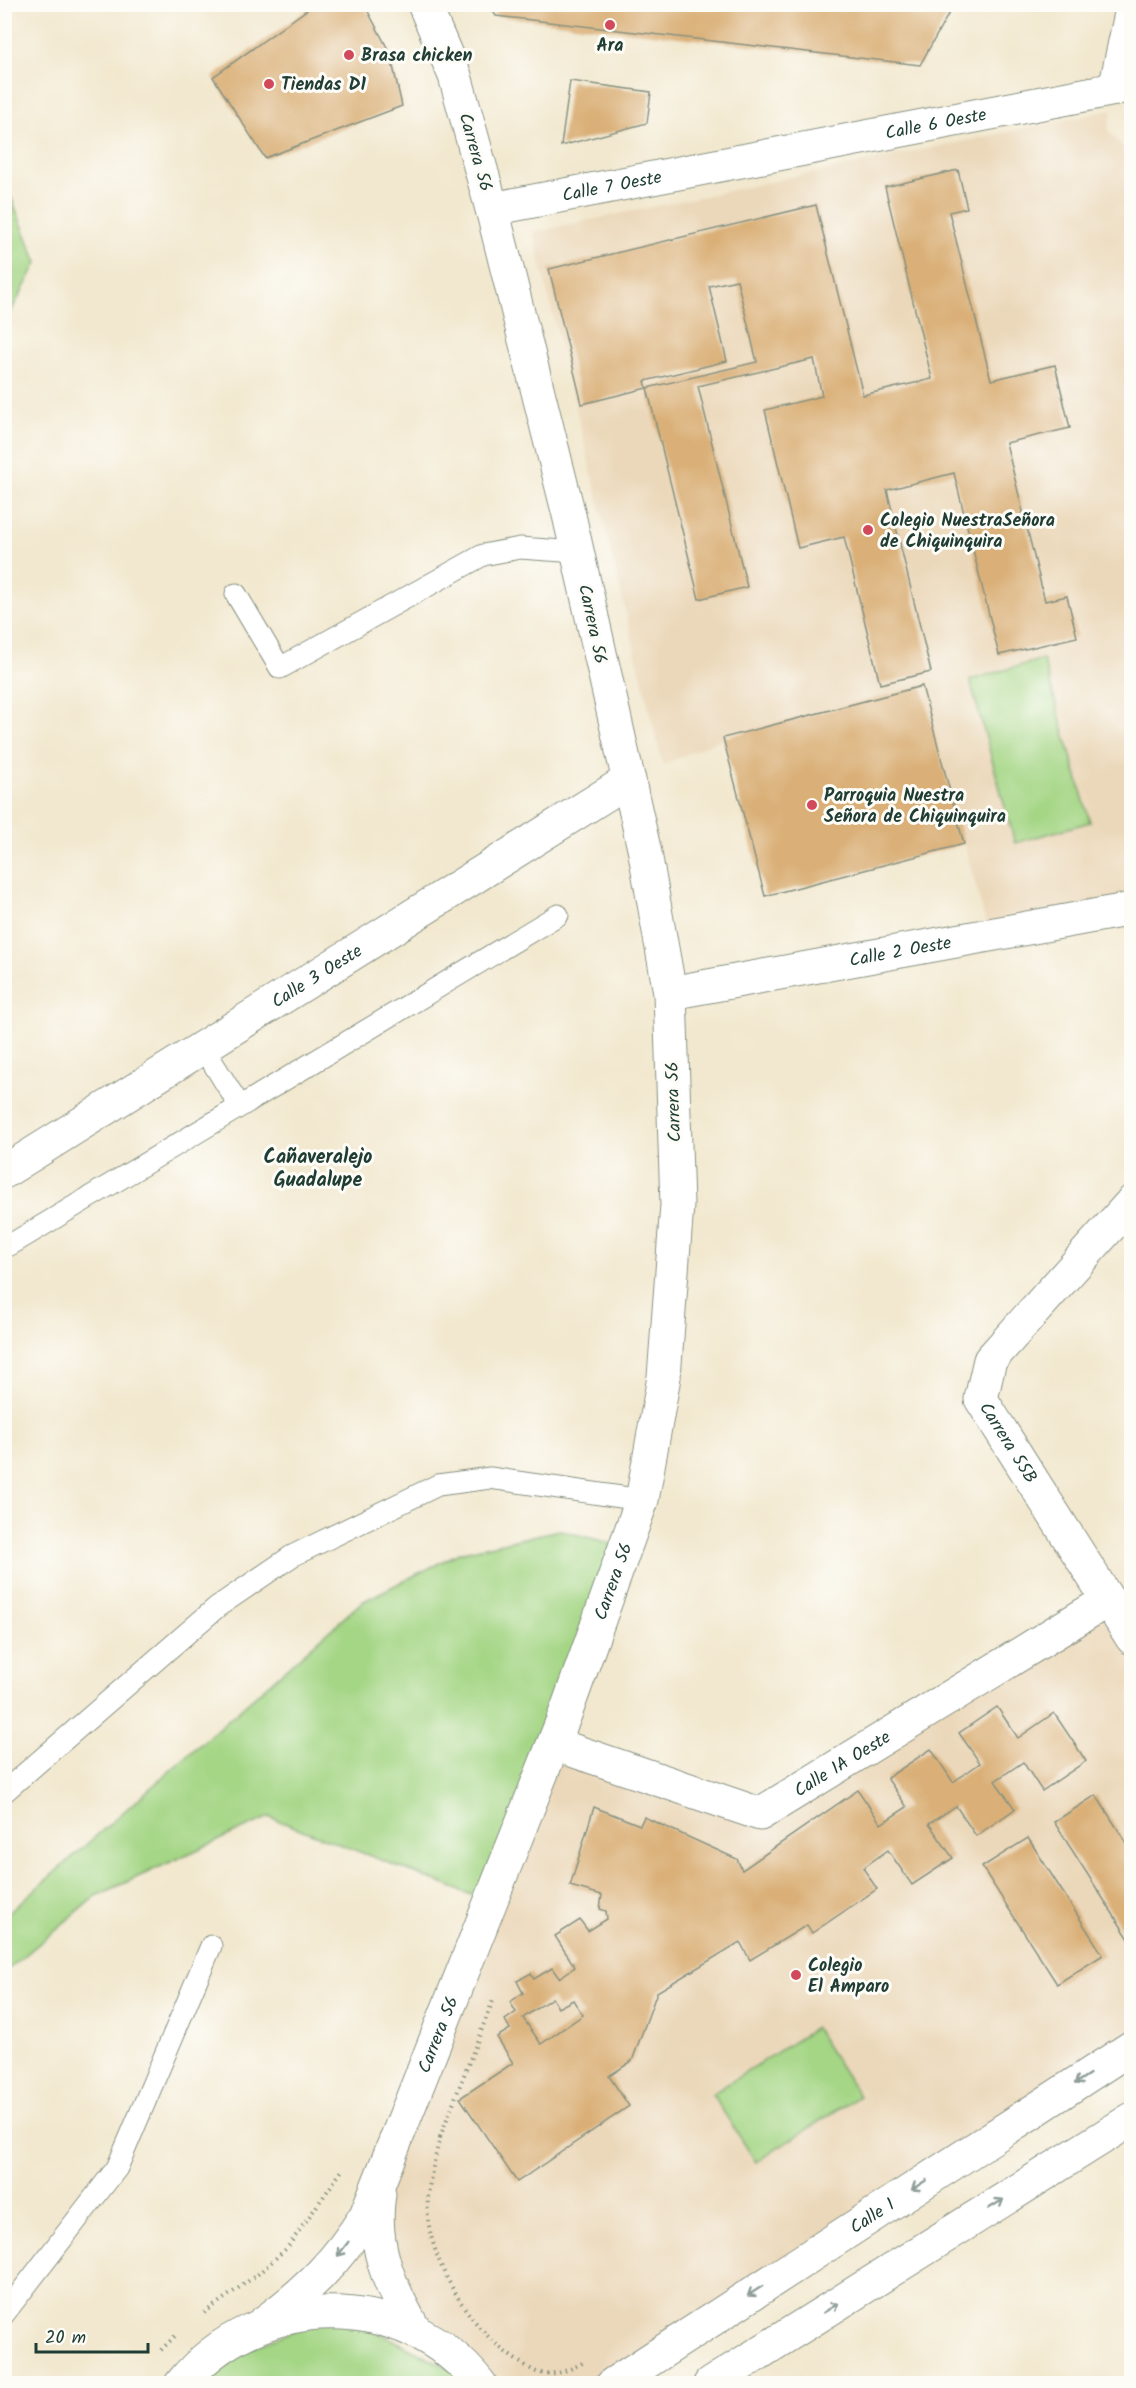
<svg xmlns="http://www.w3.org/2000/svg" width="1136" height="2388" viewBox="0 0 1136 2388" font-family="Kalam,sans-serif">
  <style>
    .built { fill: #ebd8ba }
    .green { fill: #a4d685; stroke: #628a5c; stroke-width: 1.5 }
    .building { fill: #dab078; fill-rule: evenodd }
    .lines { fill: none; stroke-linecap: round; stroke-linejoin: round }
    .lane-casing { stroke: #889282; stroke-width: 23 }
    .street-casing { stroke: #889282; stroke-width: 35 }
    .secondary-casing { stroke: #889282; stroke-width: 35 }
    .path { stroke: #889282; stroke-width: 4; stroke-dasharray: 1.5 4.5; stroke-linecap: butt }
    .lane { stroke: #fff; stroke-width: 21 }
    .street { stroke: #fff; stroke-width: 33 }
    .secondary { stroke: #fff; stroke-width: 33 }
    .oneway { stroke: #8f9e9a }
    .poi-dot { fill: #d1495b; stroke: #fdfcf7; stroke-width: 2 }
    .labels { text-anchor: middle; stroke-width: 6; stroke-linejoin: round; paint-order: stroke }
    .poi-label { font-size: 18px; font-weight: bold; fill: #1f3d34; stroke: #fdfcf7; text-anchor: start }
    .street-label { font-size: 18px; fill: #1f3d34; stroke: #fdfcf7 }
    .neighbourhood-label { font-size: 20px; font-weight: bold; fill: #1f3d34; stroke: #fdfcf7 }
  </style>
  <rect width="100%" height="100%" fill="#fdfcf7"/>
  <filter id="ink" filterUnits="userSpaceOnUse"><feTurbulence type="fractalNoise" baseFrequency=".0167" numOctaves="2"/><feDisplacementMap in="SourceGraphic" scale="12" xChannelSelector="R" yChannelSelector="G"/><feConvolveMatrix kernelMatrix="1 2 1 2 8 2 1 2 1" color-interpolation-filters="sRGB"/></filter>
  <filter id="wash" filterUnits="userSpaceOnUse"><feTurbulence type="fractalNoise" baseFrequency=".008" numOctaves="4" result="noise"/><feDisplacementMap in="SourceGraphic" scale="24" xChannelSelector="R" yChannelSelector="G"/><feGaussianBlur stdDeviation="1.35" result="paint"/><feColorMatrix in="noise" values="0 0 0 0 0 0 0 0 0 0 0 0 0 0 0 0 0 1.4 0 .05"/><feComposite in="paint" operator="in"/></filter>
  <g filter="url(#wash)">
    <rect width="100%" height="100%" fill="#f2e8cf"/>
    <path class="built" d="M1112,110L1108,131L1132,157L1131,909L989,935L922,686L723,738L663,765L533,232Z
      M1108,1600L1131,1638V2047L613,2383H480L398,2301L377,2211L554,1744L760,1814Z"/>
    <path class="green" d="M5,182L37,263L5,323H4Z
      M1043,659L1090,822L1015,843L970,680Z
      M559,1530L626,1547L490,1902L269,1817L96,1896L5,1972L4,1917L362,1602L459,1553Z
      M815,2028L859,2096L756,2162L712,2094Z
      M339,2312L480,2384H181L189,2373Z"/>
    <g id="blocks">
      <path class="building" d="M315,4H364L390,53L402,106L265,158L213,77Z
        M488,4H954L920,65L496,16Z
        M570,81L651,92L647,123L561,146Z
        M958,170L967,208L949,212L991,380L1055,365L1070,428L1006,443L1045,601L1067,596L1077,637L999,655L954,473L887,490L931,672L880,684L844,537L798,548L765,410L822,396L814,359L698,386L747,587L699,599L647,388L757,362L737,280L709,286L727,361L645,381L647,388L582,404L549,269L816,205L863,395L932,379L885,187Z
        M922,686L964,844L765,896L723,738Z
        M997,1707L1018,1738L1054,1713L1086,1761L1042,1791L1023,1762L995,1781L1015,1809L976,1836L956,1806L929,1824L953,1858L912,1885L888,1850L863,1868L877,1889L812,1933L807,1925L750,1960L740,1942L657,1992L632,2061L609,2076L629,2106L517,2182L460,2098L513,2063L497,2037L510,2029L505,2020L516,2012L510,2002L523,1993L517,1981L531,1973L534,1979L552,1968L559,1978L575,1967L555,1936L580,1920L588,1931L607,1919L606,1911L600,1909L602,1895L570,1886L594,1807L640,1825L644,1817L737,1859L742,1870L858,1790L881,1824L907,1807L887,1778L931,1749L953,1782L980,1763L959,1733ZM552,1998L558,2008L573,2000L583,2015L541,2044L523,2018Z
        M1096,1795L1131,1850V1938L1129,1939L1054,1822Z
        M1028,1838L1103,1955L1057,1984L982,1867Z"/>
    </g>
  </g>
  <g filter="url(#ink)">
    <use href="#blocks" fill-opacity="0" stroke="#889282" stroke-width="1.5"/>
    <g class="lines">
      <g class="lane-casing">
        <path id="lane" d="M236,594L280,668L483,555L520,548L577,552
          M203,1047L239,1105
          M4,1245H10L558,915
          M4,1792L217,1607L292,1556L438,1485L490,1478L642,1500
          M4,2314L117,2168L211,1946"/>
      </g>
      <g class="street-casing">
        <g id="street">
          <path d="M1115,89L1132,9"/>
          <path id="s1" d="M492,209L1115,89"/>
          <path id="s2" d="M670,993L1132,909"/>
          <path id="s3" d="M4,1172L629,780"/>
          <path id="s4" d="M1132,1202L990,1360L981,1399L1132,1638"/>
          <path id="s5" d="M554,1744L760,1814L1108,1600"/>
        </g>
      </g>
      <g class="secondary-casing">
        <g id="secondary">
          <path d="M379,2194C371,2245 390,2287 415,2331"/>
          <path id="s6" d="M262,2324C307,2291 337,2262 366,2215L566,1712L642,1500L664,1377L677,1205L670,993L645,853L569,515L492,209L455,76L424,4"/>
          <path d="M181,2384C257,2290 405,2288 480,2384"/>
          <path id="s7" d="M613,2384L1132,2047"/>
          <path d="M710,2384L1132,2119"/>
        </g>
      </g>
      <path class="path" d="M440,2137L494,1998
        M440,2137C433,2168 423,2199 430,2231C441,2281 477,2336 521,2363C527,2366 535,2373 541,2373C558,2375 570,2370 584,2362
        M204,2313L258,2274L287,2248L343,2169
        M161,2350L175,2336
        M140,2384L145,2374"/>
      <use href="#lane" class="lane"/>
      <use href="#street" class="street"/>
      <use href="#secondary" class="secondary"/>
    </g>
    <defs><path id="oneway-shaft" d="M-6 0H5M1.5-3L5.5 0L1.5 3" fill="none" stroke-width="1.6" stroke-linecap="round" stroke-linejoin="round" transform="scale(1.5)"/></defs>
    <g class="oneway">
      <use href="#oneway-shaft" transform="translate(1082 2079) rotate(147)"/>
      <use href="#oneway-shaft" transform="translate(919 2185) rotate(147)"/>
      <use href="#oneway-shaft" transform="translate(996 2204) rotate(-32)"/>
      <use href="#oneway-shaft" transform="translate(343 2249) rotate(127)"/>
      <use href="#oneway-shaft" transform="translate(755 2291) rotate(147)"/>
      <use href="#oneway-shaft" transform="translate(831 2308) rotate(-32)"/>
    </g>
  </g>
  <g class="poi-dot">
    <circle cx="610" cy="25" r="6"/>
    <circle cx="349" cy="55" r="6"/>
    <circle cx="269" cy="84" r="6"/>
    <circle cx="868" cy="530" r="6"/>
    <circle cx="812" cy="805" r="6"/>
    <circle cx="796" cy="1975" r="6"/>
  </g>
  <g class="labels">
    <g class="poi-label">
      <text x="610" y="51" text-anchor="middle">Ara</text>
      <text x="361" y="61">Brasa chicken</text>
      <text x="281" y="90">Tiendas D1</text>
      <text x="880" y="526">Colegio NuestraSeñora<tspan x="880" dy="21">de Chiquinquira</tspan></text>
      <text x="824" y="801">Parroquia Nuestra<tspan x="824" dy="21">Señora de Chiquinquira</tspan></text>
      <text x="808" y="1971">Colegio<tspan x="808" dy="21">El Amparo</tspan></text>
    </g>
    <g class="street-label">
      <text dy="6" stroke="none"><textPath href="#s1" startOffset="452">Calle 6 Oeste</textPath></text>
      <text transform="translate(476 152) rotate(74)" y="6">Carrera 56</text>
      <text dy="6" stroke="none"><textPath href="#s1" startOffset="122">Calle 7 Oeste</textPath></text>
      <text transform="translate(593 624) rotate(78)" y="6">Carrera 56</text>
      <text dy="6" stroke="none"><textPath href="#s2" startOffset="234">Calle 2 Oeste</textPath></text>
      <text dy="6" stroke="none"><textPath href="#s3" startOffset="369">Calle 3 Oeste</textPath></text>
      <text transform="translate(673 1102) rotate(-92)" y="6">Carrera 56</text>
      <text dy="6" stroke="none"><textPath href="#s4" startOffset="304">Carrera 55B</textPath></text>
      <text dy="6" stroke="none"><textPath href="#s6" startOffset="832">Carrera 56</textPath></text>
      <text dy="6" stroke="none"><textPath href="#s5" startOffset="314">Calle 1A Oeste</textPath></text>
      <text dy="6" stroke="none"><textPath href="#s6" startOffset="346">Carrera 56</textPath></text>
      <text dy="6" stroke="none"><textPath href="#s7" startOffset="309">Calle 1</textPath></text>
    </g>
    <g class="neighbourhood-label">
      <text x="318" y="1163">Cañaveralejo<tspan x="318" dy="23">Guadalupe</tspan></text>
    </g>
  </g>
  <rect width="1136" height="2388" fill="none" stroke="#fdfcf7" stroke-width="24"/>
  <path d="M36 2343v9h112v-9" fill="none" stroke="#1f3d34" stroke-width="3"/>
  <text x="45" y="2343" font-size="18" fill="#1f3d34" stroke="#fdfcf7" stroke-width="4.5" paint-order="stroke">20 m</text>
</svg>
